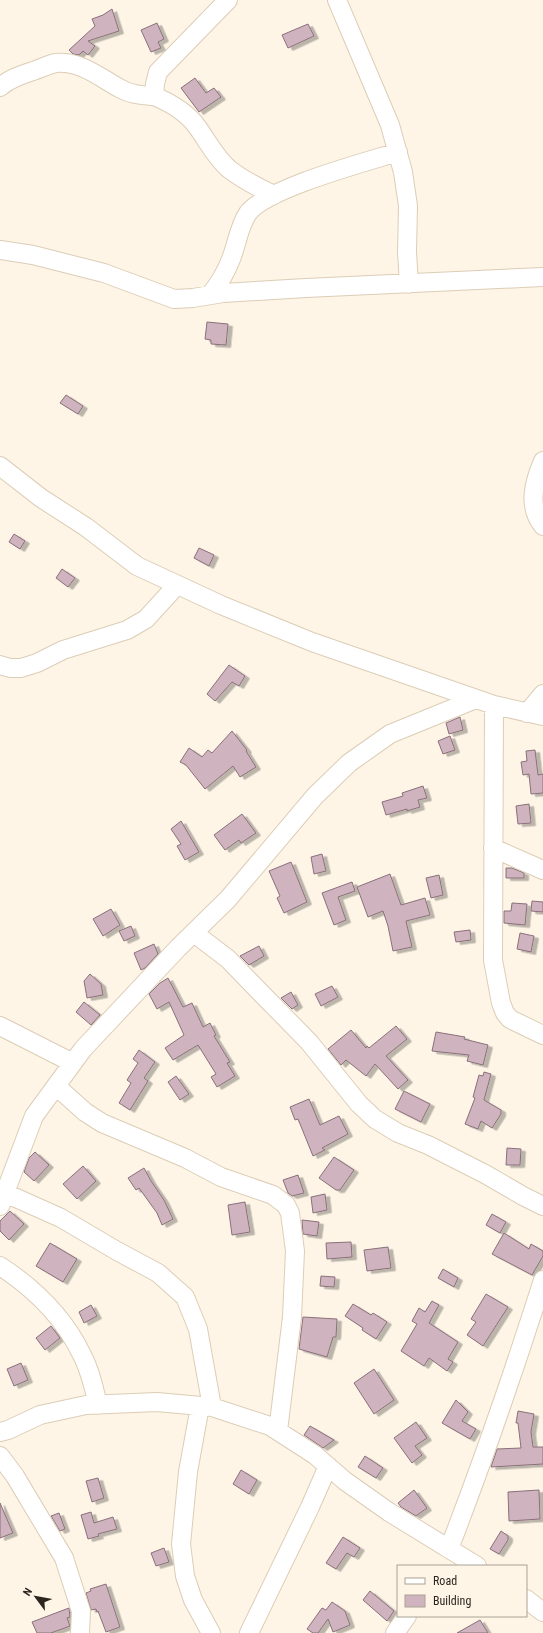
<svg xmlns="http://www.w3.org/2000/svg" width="543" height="1633" viewBox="0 0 543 1633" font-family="'Roboto Condensed',sans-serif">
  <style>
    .building { fill: #cfb3be; stroke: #89707a; filter: url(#shadow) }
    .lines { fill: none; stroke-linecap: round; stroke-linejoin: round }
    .minor-casing { stroke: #dccdb6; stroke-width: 20 }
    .minor { stroke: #fff; stroke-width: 18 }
  </style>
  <defs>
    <filter id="shadow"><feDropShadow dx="4.5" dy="2.5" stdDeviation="0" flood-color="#0004"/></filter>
  </defs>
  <rect width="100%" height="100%" fill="#fef5e7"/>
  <path class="building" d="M112,9L119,31L88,41L95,46L88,55L83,51L79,55L73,54L69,50L95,26L92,19L103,15Z
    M157,23L164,39L158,42L161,48L151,52L141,30Z
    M308,24L314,36L288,48L282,35Z
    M195,78L206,93L214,88L221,97L199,112L181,88Z
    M207,322L228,324L226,345L211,344V340L205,339Z
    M66,395L83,406L78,414L60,403Z
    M14,534L25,541L20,549L9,542Z
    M199,548L214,555L209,566L194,558Z
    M62,569L75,578L68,587L56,578Z
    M229,665L245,676L239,686L232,682L215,701L207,694Z
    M460,717L463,730L449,734L446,723Z
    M232,731L247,750L246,751L256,767L240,777L233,766L205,789L186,765L180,762L189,748L202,757L208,750L212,753Z
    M450,736L455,750L443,754L438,741Z
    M535,750L538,775L543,774V793L531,794L529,774L523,775L521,762L527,761L526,751Z
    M423,786L427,798L418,800L420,807L407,811V809L386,815L382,802L403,796L402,793Z
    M529,804L531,823L518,824L516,806Z
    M242,814L256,833L241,843L239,840L225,850L214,835Z
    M181,821L199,852L185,860L177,846L181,844L171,829Z
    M322,854L326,871L314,874L311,857Z
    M291,862L307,902L284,913L277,898L280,896L269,871Z
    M506,868H512L524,873V878H506Z
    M390,874L401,905L425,898L430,915L406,921L412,947L393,951L388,926L383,911L368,917L357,887Z
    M439,875L443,895L431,898L426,878Z
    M352,882L355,891L338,897L346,920L334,925L322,893Z
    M532,901L543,902V912L531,911Z
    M512,903L527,904L525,925L504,923V911H511Z
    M111,909L120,925L103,936L93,919Z
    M131,926L135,936L124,941L119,931Z
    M470,930L471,940L456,942L454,932Z
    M520,933L534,936L531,952L517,949Z
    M154,944L158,954L145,968L141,970L134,953Z
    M259,946L264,956L249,965L240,956Z
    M90,974L101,984L103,995L87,998L84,981Z
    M168,978L183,1007L192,1003L203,1027L210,1023L216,1035L214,1036L230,1062L227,1063L235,1076L217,1087L211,1077L216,1074L198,1045L173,1060L165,1048L184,1035L169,1002L157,1009L149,994L160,983Z
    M332,986L338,997L321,1006L315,994Z
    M291,992L298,1005L292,1009L281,998Z
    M84,1002L100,1015L91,1025L76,1012Z
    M396,1026L407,1039L386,1056L408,1080L398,1089L375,1064L366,1076L346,1060L341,1065L328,1049L351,1030L366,1048L367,1046L369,1048Z
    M436,1032L465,1037L464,1039L488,1045L483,1065L467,1061L469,1055L432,1051Z
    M139,1050L155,1062L144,1078L148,1081L130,1110L119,1103L131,1083L127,1080L138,1063L133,1059Z
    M484,1072L491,1074L484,1100L501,1110V1114L492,1128L481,1121L478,1129L465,1124L475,1098L473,1097L479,1075L483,1076Z
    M176,1076L189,1094L180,1100L168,1082Z
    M404,1091L430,1104L421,1122L395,1109Z
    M309,1099L320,1125L339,1116L348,1134L322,1148L325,1150L313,1156L298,1119L295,1120L290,1107Z
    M507,1148L521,1149L520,1165H506Z
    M35,1152L49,1165L34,1181L24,1172L29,1158Z
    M334,1157L354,1170L340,1190H336L319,1178Z
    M83,1166L96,1181L77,1199L63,1184Z
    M144,1168L151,1181L164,1200L173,1219L162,1225L157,1213L139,1188L136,1190L128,1178Z
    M298,1175L304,1193L292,1196L288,1193L283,1180Z
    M325,1194L327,1210L313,1213L311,1197Z
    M245,1202L250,1232L232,1235L228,1205Z
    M10,1211L24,1224L9,1240L0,1231V1221Z
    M492,1214L506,1222L500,1233L486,1225Z
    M302,1220L319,1222L317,1236L303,1234Z
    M504,1233L529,1249L531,1244L543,1251V1256L532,1275L492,1254Z
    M351,1242L352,1257L327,1259L326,1243Z
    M50,1243L77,1259L63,1282L36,1266Z
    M388,1247L391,1268L367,1271L364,1250Z
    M443,1269L458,1278L454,1287L438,1278Z
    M321,1276L335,1277L334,1287L320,1286Z
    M486,1294L508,1307L483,1346L467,1335L476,1322L471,1319Z
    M432,1301L439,1305L429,1323L458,1342L448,1359L453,1362L447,1371L429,1358L424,1366L401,1351L417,1324L412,1321L419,1308L425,1312Z
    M353,1304L371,1315L373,1313L387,1322L376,1339L362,1330L363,1328L345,1316Z
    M91,1305L97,1316L84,1323L79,1312Z
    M303,1317L337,1319L336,1337H333L327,1357L299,1349Z
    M51,1326L60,1338L45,1350L36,1338Z
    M21,1363L28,1380L14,1386L7,1369Z
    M374,1369L394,1400L374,1414L354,1383Z
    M456,1400L468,1412L462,1421L476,1429L470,1439L442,1423Z
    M518,1411L534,1414L531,1432L533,1447H543V1464L491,1467L497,1449L521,1448L518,1423H516Z
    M416,1422L427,1438L415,1446L422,1455L412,1463L394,1438Z
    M310,1426L334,1440L323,1448L304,1435Z
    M365,1456L383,1468L376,1478L358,1467Z
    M241,1470L257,1480L249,1494L233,1484Z
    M98,1478L104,1498L92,1502L86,1481Z
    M414,1490L427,1508L416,1516L401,1507L398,1503Z
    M539,1490L540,1519L509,1521L508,1492Z
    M0,1503L13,1533L0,1538Z
    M91,1512L94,1523L113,1517L117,1529L98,1534L99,1536L88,1539L81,1515Z
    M59,1513L65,1529L60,1531L51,1516Z
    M501,1531L508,1536V1540L499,1554L490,1549Z
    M343,1537L360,1548L354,1557L347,1553L336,1569L326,1563Z
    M164,1548L169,1562L156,1566L151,1553Z
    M106,1584L120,1627L106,1632L98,1611L97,1612L96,1609L91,1610L86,1593L91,1591L90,1589Z
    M370,1591L394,1611L387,1621L363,1600Z
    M332,1602L345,1611L350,1625L333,1632L328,1619L318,1633H313L307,1629L322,1608L326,1610Z
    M69,1608L70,1617L67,1618L70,1626L51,1633H37L32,1622Z
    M480,1620L488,1633H457Z"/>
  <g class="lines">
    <g class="minor-casing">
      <path id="minor" d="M228,0L158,72L155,84L154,96C171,103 187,112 198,128C208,142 216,158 229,169C243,180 259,188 274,195
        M337,0L390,125L403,172L408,206L407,252L409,284
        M0,87C9,79 21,75 33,71C40,69 49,64 56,63C82,61 100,78 121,89C132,95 142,95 154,96
        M0,250L33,255L104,273L174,299L193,298L223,293L306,288L543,277
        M210,295C219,284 226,272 231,259C237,244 239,226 248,213C267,188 366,162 398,152
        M543,461C534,482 527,506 543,526
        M0,466L41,498L86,527L137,566L221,605L312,642L494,705L543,716
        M0,665L10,668H21L37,663L63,650L127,630L146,619L177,585
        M494,705L493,960L501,1003L505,1013L510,1019L543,1035
        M527,713L543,694
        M493,848L543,870
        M194,933L228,959L260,992L309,1042L359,1104L375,1119L398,1133L428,1145L485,1174L523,1196L543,1206
        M0,1026L73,1063
        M56,1086L85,1112L102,1123L185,1158L221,1177L273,1195L286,1205L290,1213L295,1251L292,1317L278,1431
        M5,1193L61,1218L117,1251L158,1273L185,1297L198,1329L212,1407
        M0,1206L34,1116L83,1049L178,948L228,899L315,796L349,763L390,734L476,699
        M0,1266C35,1289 64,1317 82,1355C90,1370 94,1388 98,1405
        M200,1406L188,1472L181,1544L185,1576L193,1600L211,1633
        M0,1432L8,1430L40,1415L86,1405L157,1402L212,1407L270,1426L315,1455L345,1481L389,1512L477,1566
        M0,1456L15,1476L64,1558L81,1611L80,1633
        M449,1549C483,1461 514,1371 543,1280
        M526,1599L543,1612
        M249,1633L310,1507L328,1466
        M395,1633L407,1616"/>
    </g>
    <use href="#minor" class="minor"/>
  </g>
  <rect x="397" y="1565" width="130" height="52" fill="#fef5e7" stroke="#aaa296"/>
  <rect x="405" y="1578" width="20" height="6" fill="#ffffff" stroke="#aaa296"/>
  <text x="433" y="1585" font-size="12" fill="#2b251d">Road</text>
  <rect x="405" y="1595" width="20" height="12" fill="#cfb3be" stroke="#aaa296"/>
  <text x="433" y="1605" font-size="12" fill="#2b251d">Building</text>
  <g transform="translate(36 1597) rotate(302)" stroke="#fef5e7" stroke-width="3" paint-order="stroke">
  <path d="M0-3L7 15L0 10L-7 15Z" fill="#2b251d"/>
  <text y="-6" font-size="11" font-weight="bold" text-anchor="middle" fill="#2b251d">N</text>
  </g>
</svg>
